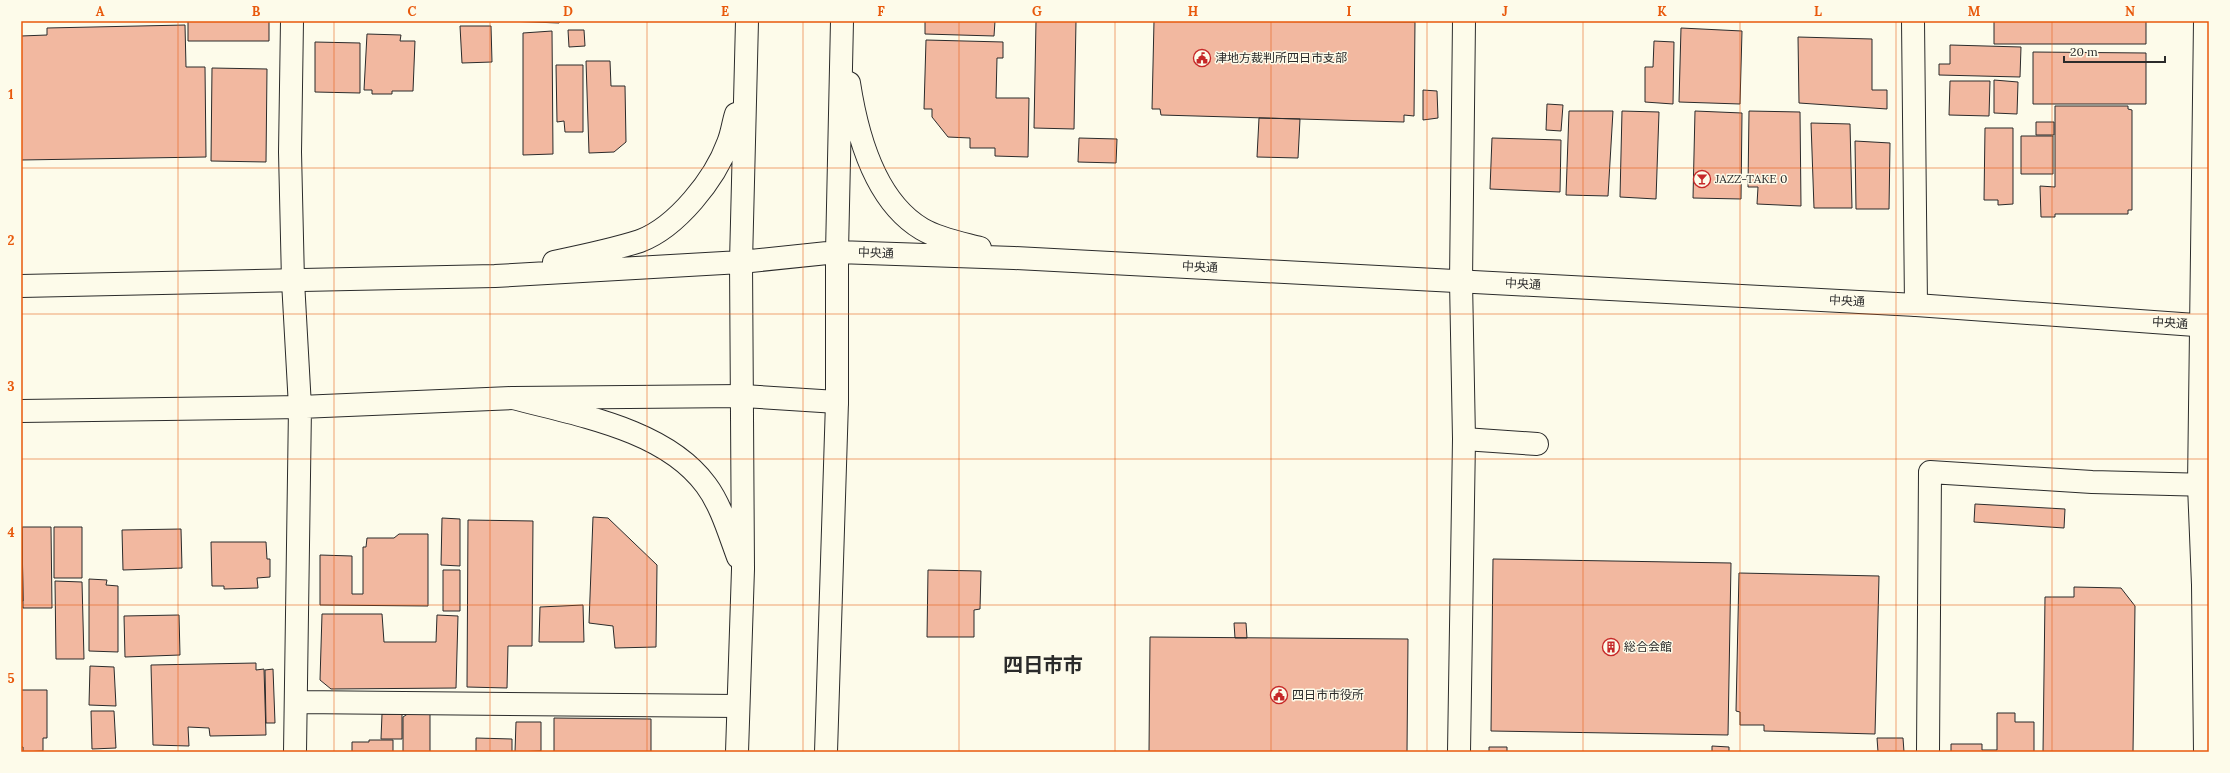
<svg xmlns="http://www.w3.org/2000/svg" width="2230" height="773" viewBox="0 0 2230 773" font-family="Lora,'Noto Sans JP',serif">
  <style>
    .building { fill: #f2b8a0; stroke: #2b2b2b }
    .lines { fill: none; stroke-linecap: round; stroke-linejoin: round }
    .street-casing { stroke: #2b2b2b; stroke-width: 24 }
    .secondary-casing { stroke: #2b2b2b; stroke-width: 24 }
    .highway-casing { stroke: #2b2b2b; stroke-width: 24 }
    .street { stroke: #fdfbea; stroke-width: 22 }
    .secondary { stroke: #fdfbea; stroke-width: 22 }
    .highway { stroke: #fdfbea; stroke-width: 22 }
    .grid { fill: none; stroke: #e8590c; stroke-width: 1; stroke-opacity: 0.55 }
    .labels { text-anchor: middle; stroke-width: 3; stroke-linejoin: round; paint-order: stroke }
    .poi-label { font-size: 12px; fill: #2b2b2b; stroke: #fdfbea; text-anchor: start }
    .street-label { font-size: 12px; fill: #2b2b2b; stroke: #fdfbea }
    .town-label { font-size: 20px; font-weight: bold; fill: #2b2b2b; stroke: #fdfbea }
    .neatline { fill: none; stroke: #e8590c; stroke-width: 1.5 }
    .grid-label { font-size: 13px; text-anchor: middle; font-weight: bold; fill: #e8590c }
  </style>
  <rect width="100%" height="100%" fill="#fdfbea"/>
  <path class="building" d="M188,21H269V41H188Z
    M507,21H560L559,23Z
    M925,21H995L994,36L925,34Z
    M1036,21H1076L1074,129L1034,128Z
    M1154,21L1415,22L1414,116L1404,115V122L1161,115L1160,109H1152Z
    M1994,21H2146V44H1994Z
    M185,25L186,67H205L206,157L21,160V36L47,35V28Z
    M460,26H491L492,62L462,63Z
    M1681,28L1742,31L1740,104L1679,102Z
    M568,30H584L585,46L569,47Z
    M552,31L553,154L523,155V33Z
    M367,34L401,35L400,41H415L413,91H392V94H372V90H364Z
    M1798,37L1872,39V90H1887V109L1799,103Z
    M926,40L1003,42V58H997L996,98H1029L1028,157L995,156V148H970V138L948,137L932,117V109H924Z
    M1654,41L1674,42L1673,104L1645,102V67H1653Z
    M315,42L360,43V93L315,92Z
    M1950,45L2021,47L2020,77L1939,75V64H1950Z
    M2033,52L2146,53V104H2033Z
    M586,61H610L611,86H625L626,142L614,152L589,153Z
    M556,65H583V132H565L564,121L557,122Z
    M212,68L267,69L266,162L211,161Z
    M1994,80L2018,82L2017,114L1994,113Z
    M1950,81H1990L1989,116L1949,115Z
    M1423,90L1437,91L1438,118L1423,120Z
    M1547,104L1563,105L1561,131L1546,130Z
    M2055,106H2128V109L2132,110V210H2128V214H2055V217H2041L2040,186L2055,187Z
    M1569,111H1613L1608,196L1566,195Z
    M1622,111L1659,112L1656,199L1620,197Z
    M1695,111L1742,113L1741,199L1693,198Z
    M1749,111L1800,112L1801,206L1757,204L1758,187H1748Z
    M1259,118L1300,119L1298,158L1257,157Z
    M2036,122H2054V135H2036Z
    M1811,123L1850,124L1852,208H1814Z
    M1985,128H2013V204L1998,205V200H1984Z
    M2021,136H2053V174H2021Z
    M1079,138L1117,139L1116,163L1078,162Z
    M1492,138L1561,140L1560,192L1490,189Z
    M1855,141L1890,143L1889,209H1856Z
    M1975,504L2065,509L2064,528L1974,522Z
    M593,517L608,518L657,565L656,647L615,648L613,626L589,623Z
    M442,518L460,519V566L441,565Z
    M468,520L533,521L532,646H508L507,688L467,687Z
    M21,527H22L23,601H21Z
    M22,527H51L52,608H23Z
    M54,527H82V578H54Z
    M181,529L182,568L123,570L122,530Z
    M399,534H428V606L320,605V555L352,556V594H363V547H366L367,538H394Z
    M211,542H266L267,559H270V577L257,578L258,588L224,589V586H212Z
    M1493,559L1731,563L1728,735L1491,731Z
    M443,570H460V611H443Z
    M928,570L981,571L980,609L974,610V637H927Z
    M1739,573L1879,576L1875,734L1764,731V725H1740V712L1736,711Z
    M89,579L107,580L106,585L118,586V652L89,651Z
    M55,581L82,582L84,659H56Z
    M2074,587L2121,588L2135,606L2133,752H2043L2045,597H2074Z
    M583,605L584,642H539L540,607Z
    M322,614H382L384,642H436L437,615L458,616L456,688L331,689L320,680Z
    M179,615L180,655L125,657L124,616Z
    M1234,623H1246L1247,638H1235Z
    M1150,637L1408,639L1407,752H1149Z
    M256,663V670L264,669L266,735L210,736L209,728L188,727L189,746L153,745L151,665Z
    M90,666L114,667L116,706L89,705Z
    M273,669L275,723H266L265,670Z
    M21,690H47V738H43V751L23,752V747H21Z
    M91,711H114L116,748L92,749Z
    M409,713L430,714V752H403V717Z
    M1997,713H2015V722H2034V752H1951V744H1982V750H1997Z
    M382,714H402V739H381Z
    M554,718L651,719V752H554Z
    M516,722H541V751L515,752Z
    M476,738L512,739V752H476Z
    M1877,738H1903L1904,752H1878Z
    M369,740H393V752H352V742H369Z
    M1712,746L1729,747V752H1712Z
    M1489,747H1507V752H1489Z"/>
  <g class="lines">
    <g class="street-casing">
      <path id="street" d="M292,21L290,152L293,281L300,407L295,752
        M1913,21L1916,305
        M21,411L300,407L513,398L743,396L837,402
        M297,702L738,706
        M1459,752L1464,439L1461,281L1464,21
        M1928,752L1930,472L2092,482L2209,485"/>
    </g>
    <g class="secondary-casing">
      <path id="secondary" d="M849,83C857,135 875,201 922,229C939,239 961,243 980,248
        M554,262C583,256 612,250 640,241C677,227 715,179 728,143C732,134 733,123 736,114
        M21,286L495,276L741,262L837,252L1014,258L1916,305L2209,326
        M513,398C577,415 665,429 706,485C721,505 729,533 738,557
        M1464,439L1537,444
        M737,752L743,569L741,262L747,21
        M826,752L837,402V252L842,21"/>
    </g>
    <g class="highway-casing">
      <path id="highway" d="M2205,21L2199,485L2203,585L2205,752"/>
    </g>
    <use href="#street" class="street"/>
    <use href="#secondary" class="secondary"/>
    <use href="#highway" class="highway"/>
  </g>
  <path class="grid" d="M178,21V752M334,21V752M490,21V752M647,21V752M803,21V752M959,21V752M1115,21V752M1271,21V752M1427,21V752M1583,21V752M1740,21V752M1896,21V752M2052,21V752M21,168H2209M21,314H2209M21,459H2209M21,605H2209"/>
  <defs>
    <g id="civic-ring" transform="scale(0.9)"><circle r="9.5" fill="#fdfbea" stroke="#c62828" stroke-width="1.5"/><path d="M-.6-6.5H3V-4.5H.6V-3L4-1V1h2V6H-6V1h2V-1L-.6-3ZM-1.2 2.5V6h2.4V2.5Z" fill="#c62828"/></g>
    <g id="bar-ring" transform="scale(0.9)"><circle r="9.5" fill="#fdfbea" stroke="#c62828" stroke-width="1.5"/><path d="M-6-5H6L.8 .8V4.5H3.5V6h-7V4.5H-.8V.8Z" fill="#c62828"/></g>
    <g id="building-ring" transform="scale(0.9)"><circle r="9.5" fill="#fdfbea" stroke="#c62828" stroke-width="1.5"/><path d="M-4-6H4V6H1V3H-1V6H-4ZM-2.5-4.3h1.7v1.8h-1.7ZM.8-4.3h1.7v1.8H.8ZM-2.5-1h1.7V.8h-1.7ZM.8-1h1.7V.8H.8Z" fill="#c62828"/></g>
  </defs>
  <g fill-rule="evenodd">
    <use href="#civic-ring" x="1202" y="58"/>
    <use href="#bar-ring" x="1702" y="179"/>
    <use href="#building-ring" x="1611" y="647"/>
    <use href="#civic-ring" x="1279" y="695"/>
  </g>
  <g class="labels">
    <g class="poi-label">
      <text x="1215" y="62">津地方裁判所四日市支部</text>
      <text x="1715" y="183">JAZZ-TAKE 0</text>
      <text x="1624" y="651">総合会館</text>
      <text x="1292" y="699">四日市市役所</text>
    </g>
    <g class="street-label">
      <text transform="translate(876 253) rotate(2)" y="4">中央通</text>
      <text transform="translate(1200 267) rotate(3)" y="4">中央通</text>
      <text transform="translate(1523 284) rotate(3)" y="4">中央通</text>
      <text transform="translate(1847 301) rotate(3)" y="4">中央通</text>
      <text transform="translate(2170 323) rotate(4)" y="4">中央通</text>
    </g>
    <g class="town-label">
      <text x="1043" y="672">四日市市</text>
    </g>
  </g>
  <rect width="2230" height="773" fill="none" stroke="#fdfbea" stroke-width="44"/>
  <path d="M2064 56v6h101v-6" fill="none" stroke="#2b2b2b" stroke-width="2"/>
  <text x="2070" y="56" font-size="12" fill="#2b2b2b" stroke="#fdfbea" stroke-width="3" paint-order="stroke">20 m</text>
  <rect x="22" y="22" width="2186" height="729" class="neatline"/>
  <g class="grid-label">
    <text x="100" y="16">A</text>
    <text x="256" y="16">B</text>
    <text x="412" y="16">C</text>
    <text x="568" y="16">D</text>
    <text x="725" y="16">E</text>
    <text x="881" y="16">F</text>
    <text x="1037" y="16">G</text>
    <text x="1193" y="16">H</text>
    <text x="1349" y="16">I</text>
    <text x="1505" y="16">J</text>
    <text x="1662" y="16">K</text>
    <text x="1818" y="16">L</text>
    <text x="1974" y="16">M</text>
    <text x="2130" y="16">N</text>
    <text x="11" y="99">1</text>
    <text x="11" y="245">2</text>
    <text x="11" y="391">3</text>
    <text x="11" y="537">4</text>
    <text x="11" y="683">5</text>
  </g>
</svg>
